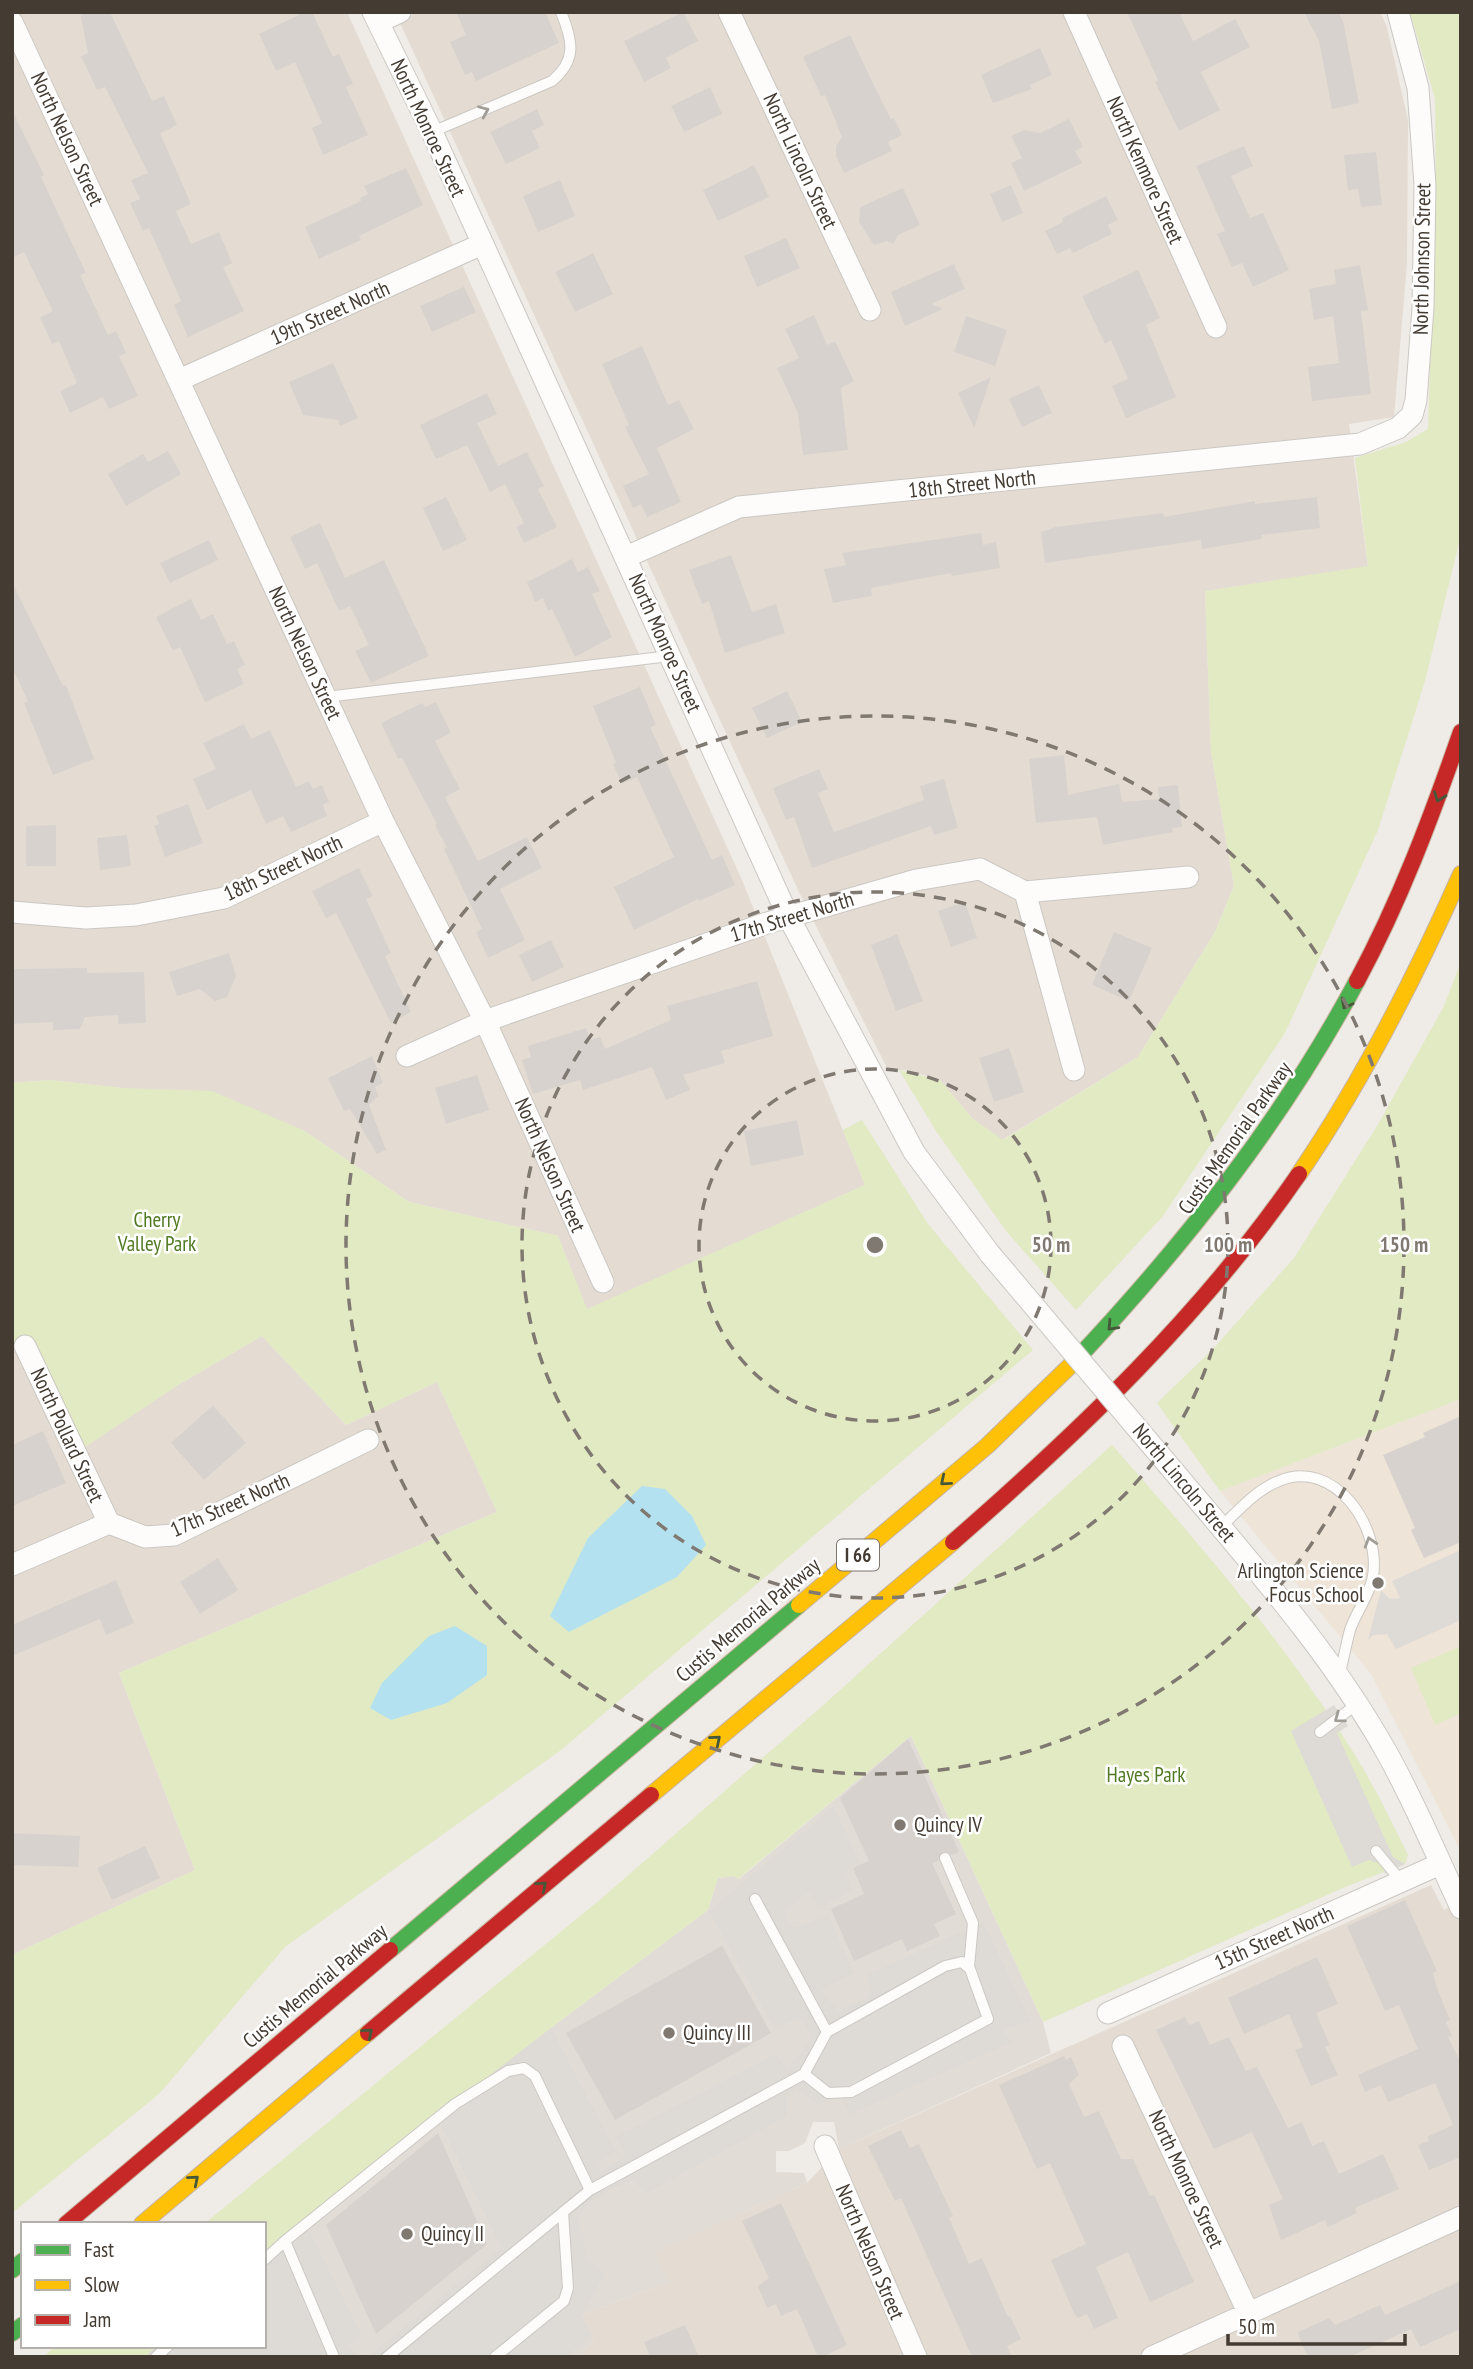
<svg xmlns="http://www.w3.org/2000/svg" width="1473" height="2369" viewBox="0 0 1473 2369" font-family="'PT Sans Narrow',sans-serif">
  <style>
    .residential { fill: #e4dcd3 }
    .industrial { fill: #e2dcd7 }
    .education { fill: #eee4d7 }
    .green { fill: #e1eac3 }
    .parking { fill: #dedad6 }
    .water { fill: #b3e1f0 }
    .building { fill: #d7d2cd }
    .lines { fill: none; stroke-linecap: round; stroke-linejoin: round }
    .lane-casing { stroke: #cbc7c2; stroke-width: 12 }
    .street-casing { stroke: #cbc7c2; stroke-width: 23 }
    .fast-casing { stroke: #c8b39f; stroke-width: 18 }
    .slow-casing { stroke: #c8b39f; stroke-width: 18 }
    .jam-casing { stroke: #c8b39f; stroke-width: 18 }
    .lane { stroke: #fdfcfb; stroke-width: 10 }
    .street { stroke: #fdfcfb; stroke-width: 21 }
    .fast { stroke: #4caf50; stroke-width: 16 }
    .slow { stroke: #ffc107; stroke-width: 16 }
    .jam { stroke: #c62828; stroke-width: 16 }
    .street-bridge-casing { stroke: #cbc7c2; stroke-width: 23; stroke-linecap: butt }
    .street-bridge { stroke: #fdfcfb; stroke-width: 21 }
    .oneway { stroke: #a09c96 }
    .oneway2 { stroke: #46583a }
    .ring { fill: none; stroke: #807971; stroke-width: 3.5; stroke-dasharray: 12 9 }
    .poi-dot { fill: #807971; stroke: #fff; stroke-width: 2.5 }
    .labels { text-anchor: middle; stroke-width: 5; stroke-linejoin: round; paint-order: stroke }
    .shield { fill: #fff; stroke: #7c7670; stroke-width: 2 }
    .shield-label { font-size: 19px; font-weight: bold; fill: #443b32 }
    .street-label { font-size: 21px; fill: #443b32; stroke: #fff }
    .park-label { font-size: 21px; fill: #507922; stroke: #fff }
    .poi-label { font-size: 21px; fill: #443b32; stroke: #fff; text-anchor: start }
    .centre { fill: #807971; stroke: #fff; stroke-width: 3.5 }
    .ring-label { font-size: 21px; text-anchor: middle; font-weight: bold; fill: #807971; stroke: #fff; stroke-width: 5; stroke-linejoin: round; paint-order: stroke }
  </style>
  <rect width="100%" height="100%" fill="#efebe6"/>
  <path class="residential" d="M12,12H347L742,880L865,1185L587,1310L558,1236L409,1202L303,1130L122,1088L50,1080L12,1083Z
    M395,12H1380L1387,27L1408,120L1407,264L1394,417L1349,424L1368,567L1205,591L1211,752L1234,886L1215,932L1138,1057L1002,1140L972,1118L940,1080L908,1070H888L798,890Z
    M262,1336L346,1425L437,1382L497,1512L119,1673L195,1870L12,1955V1343L28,1339L178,1385Z
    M1431,1885L1444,1910L1461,1900V2357H575L594,2341L582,2315L668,2282L654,2252L807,2183L839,2149Z"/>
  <path class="industrial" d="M911,1736L1043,2022L1051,2053L839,2149L834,2122H813L805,2143L789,2151H776V2172L804,2173L807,2183L655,2252L668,2282L582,2315L594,2341L575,2357H145L157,2346H264V2255L551,2028L708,1910L718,1878L734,1876L739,1879Z"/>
  <path class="education" d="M1461,1399V1852L1371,1674L1220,1491Z"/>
  <path class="green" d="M1410,12H1461V535L1425,681L1378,830L1285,1033L1163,1216L1076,1310L1006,1231L936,1131L899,1070L940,1080L972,1118L1003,1140L1138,1057L1215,932L1234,886L1211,752L1205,591L1368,566L1355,458L1406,442L1428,429L1436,191L1435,99Z
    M1461,962V1399L1220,1491L1157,1403L1213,1349L1294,1258L1377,1126L1443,1008Z
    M50,1080L122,1088L212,1091L303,1130L409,1202L558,1236L587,1309L865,1185L843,1130L862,1120L928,1224L1033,1350L561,1750L285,1947L159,2094L12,2213V1955L195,1870L119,1673L497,1512L437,1382L346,1425L262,1336L178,1385L82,1449L28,1339L12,1343V1083Z
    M1112,1445C1196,1540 1282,1639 1350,1747C1372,1781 1390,1819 1408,1855L1405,1864L1345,1887L1043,2022L911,1736L738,1879L733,1876L718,1878L708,1910L551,2028L264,2255V2224H204L602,1898L820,1708Z
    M1461,1646V1713L1435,1725L1411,1668Z
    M56,2346H157L145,2357H43Z"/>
  <path class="parking" d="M1461,1550V1620L1396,1649L1387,1634L1373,1635L1368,1640L1381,1590L1390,1599L1400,1598L1392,1581Z
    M1334,1705L1348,1726L1337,1733L1393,1857L1405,1864L1385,1874L1382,1864L1369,1860L1352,1867L1291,1731Z
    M834,1806L859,1862L845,1872L852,1891L820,1907L809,1892L785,1910L788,1925L799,1927L828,1915L854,1973L821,1990L838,2011L866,1999L871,1988L867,1975L983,1922L1031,2022L1002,2029L1012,2042L850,2114L840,2095L817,2105L797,2087L787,2096V2116L645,2194L634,2180L613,2188L591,2202L578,2218L587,2259L605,2274L582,2315L592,2336L566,2357H367L501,2248L437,2116L551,2028L616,2152L597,2163L600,2172L626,2156L616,2137L776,2054L787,2069L812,2039L802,2018L774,2028L709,1911Z
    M305,2221L362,2337L348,2346L360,2357H145L157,2346H264V2255Z"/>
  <path class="water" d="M642,1486L665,1489L692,1516L706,1545L677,1577L569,1632L550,1616L588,1538Z
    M455,1626L487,1646V1675L447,1703L391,1720L370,1708L382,1683L429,1636Z"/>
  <path class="building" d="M80,12H110L152,101L164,96L177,125L160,133L191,204L176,211L191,244L219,232L232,263L223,267L244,311L188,337L174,305L181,301L149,228L143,231L130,203L140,199L131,180L148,173L105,87L97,90L81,56L88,53Z
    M305,12H312L333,57L339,54L353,84L346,87L368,135L323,155L312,128L322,123L295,62L276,71L259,34Z
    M456,12H545L559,43L476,81L472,72L465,75L450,42L466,35Z
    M683,12L698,41L666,58L671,68L644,82L624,41Z
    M1127,12H1179L1193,41L1235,19L1250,47L1201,72L1220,110L1179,131L1155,82L1158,80Z
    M1304,12H1338L1343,21L1359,103L1332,109L1319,41Z
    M850,35L882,102L891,119L894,118L902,135L888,142L892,151L844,173L836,156V146L842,137L825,95L821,96L803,57Z
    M1040,48L1052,75L1030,85L1032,89L993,103L981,75Z
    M710,87L722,114L684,132L671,106Z
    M537,109L544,125L532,131L540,148L506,164L490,132Z
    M12,110L44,175L41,177L86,273L80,275L108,335L116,331L126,353L119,356L138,396L109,409L103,397L70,413L60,391L77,383L59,341L52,344L40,317L53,311L24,252L12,258Z
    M1069,119L1083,147L1075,151L1082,163L1024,191L1011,163L1022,158L1011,136L1024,130L1040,133Z
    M1244,146L1253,166L1231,176L1250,218L1263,213L1289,270L1253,287L1242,263L1232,267L1217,234L1225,231L1196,166Z
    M1376,152L1382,205L1361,207L1358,189L1348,190L1344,155Z
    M754,165L769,197L718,221L703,190Z
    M406,168L423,205L359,236L361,240L319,259L305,227L361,201L360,198L368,194L364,186Z
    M560,180L575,216L538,232L523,196Z
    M1011,185L1023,213L1002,222L990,194Z
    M903,188L920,225L898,235L893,244L887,241L874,245L859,222L860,207Z
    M1106,196L1118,220L1108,225L1112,234L1073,253L1070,248L1057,254L1045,231L1063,222L1062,218Z
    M786,238L800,268L757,287L744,256Z
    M593,253L613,294L575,312L555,272Z
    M954,264L965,289L931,304L943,309L905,326L891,292Z
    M1360,265L1368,310L1361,311L1371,394L1312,401L1308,367L1339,363L1333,316L1314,320L1309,289L1336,284L1334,270Z
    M1138,270L1160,318L1146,325L1176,397L1126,418L1112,386L1128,379L1111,340L1105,344L1082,296Z
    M464,287L476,312L432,332L420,306Z
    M814,315L827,345L835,341L854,381L841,388L848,450L803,455L798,413L777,368L799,358L785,329Z
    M966,316L1007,330L995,366L954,352Z
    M642,346L668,405L679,400L694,429L657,448L681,502L647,517L641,504L633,508L623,486L649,474L625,427L629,425L602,364Z
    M333,363L358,418L340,426L338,420L303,415L289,382Z
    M991,377L974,428L958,393Z
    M1039,385L1052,413L1022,427L1009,399Z
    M487,393L497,414L477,423L498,466L527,452L544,486L538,489L557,527L524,543L516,527L524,523L505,484L490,492L467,445L436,459L420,425Z
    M168,451L181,474L126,506L108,474L143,454L148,462Z
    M446,497L467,540L443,551L423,508Z
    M1317,497L1320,528L1261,535L1262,539L1202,549L1201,540L1045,563L1041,532L1056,527L1163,513L1164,517L1255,501V504Z
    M320,523L345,578L384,560L429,656L371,683L355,651L369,645L350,606L339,611L317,563L305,569L290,537Z
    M981,533L983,545L996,542L1000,568L952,576L951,573L871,588L872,596L833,603L824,569L846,565L842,553Z
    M209,540L218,560L170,583L160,563Z
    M731,555L752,612L776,604L785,633L725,653L709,601L702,604L689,570Z
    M572,559L578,572L588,567L600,591L592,594L612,637L575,657L552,609L548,611L543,598L535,602L527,582Z
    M12,582L63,686L66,685L94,759L53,775L24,703L28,701L12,667Z
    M191,599L201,620L213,614L227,644L234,641L245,665L237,669L244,684L205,702L180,647L173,651L156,617Z
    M640,687L656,725L650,727L712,860L722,855L735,885L699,901L698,899L634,930L614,887L674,857L637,777L622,784L613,764L616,763L593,706Z
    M787,691L802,722L767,738L752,708Z
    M436,702L451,733L435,741L460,789L445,797L478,861L527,837L542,868L500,889L525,940L488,958L476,932L482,929L444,849L447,848L435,825L437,824L402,758L398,759L381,723L422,703L425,707Z
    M244,724L251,739L270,730L296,787L309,781L313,789L322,785L329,802L323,805L327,816L291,832L283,816L266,824L251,790L207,810L193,779L216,769L203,743Z
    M1064,755L1068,795L1119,784L1122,802L1159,799L1158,787L1178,785L1182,827L1172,828L1173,832L1103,845L1097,817L1036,823L1029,759Z
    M819,769L828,789L818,793L834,832L924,800L920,786L944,779L958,828L934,835L931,826L812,868L794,817L786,820L773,788Z
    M188,804L203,843L165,857L154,826L159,824L156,816Z
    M56,825V866H26V826Z
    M127,835L131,866L100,870L97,838Z
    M359,868L373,896L366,899L391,953L385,956L411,1012L391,1023L336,913L326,918L312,891Z
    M965,902L977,938L951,947L938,911Z
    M1114,932L1152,948L1129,1001L1092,985Z
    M897,934L923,1001L896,1011L871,945Z
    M551,940L564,967L532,982L519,955Z
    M229,953L236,976L227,997L215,1001L200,989L177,996L169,972Z
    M87,968V973L144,972L146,1023L118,1024V1015L85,1017L80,1029L53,1030V1022L12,1024V969Z
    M757,981L773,1036L721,1051L725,1063L683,1075L690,1090L666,1100L652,1067L583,1090L580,1080L533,1094L522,1060L531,1057L528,1046L586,1028L590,1040L600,1037L605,1049L671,1020L667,1006Z
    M1009,1048L1024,1092L994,1102L979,1058Z
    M372,1056L383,1083L375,1087L378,1096L369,1105L386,1150L377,1154L350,1109L344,1111L328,1078Z
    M477,1075L489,1110L446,1124L435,1088Z
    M797,1120L804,1155L751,1166L744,1131Z
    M213,1405L246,1443L204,1480L171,1443Z
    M1461,1416V1542L1424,1558L1411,1530L1415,1528L1383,1455L1425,1437L1423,1433Z
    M43,1431L66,1483L12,1506V1445Z
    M218,1558L238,1590L200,1614L180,1582Z
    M116,1580L134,1623L106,1635L100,1619L12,1656V1625Z
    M908,1739L959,1852L952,1855L943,1851L938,1861L932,1863L956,1914L934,1924L940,1936L907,1951L902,1939L854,1961L831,1909L864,1894L853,1868L869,1861L840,1798Z
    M12,1833L80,1836L78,1867L12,1865Z
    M145,1846L160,1878L112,1900L97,1868Z
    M1405,1900L1437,1971L1433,1973L1437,1988L1450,2020L1446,2022L1452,2036L1448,2037L1461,2063V2157L1429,2170L1418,2145L1429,2141L1427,2137L1453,2125L1435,2083L1388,2102L1381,2085L1365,2092L1358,2075L1418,2049L1399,2005L1385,2011L1347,1926Z
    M722,1946L771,2033L615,2120L566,2033Z
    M1317,1957L1338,2004L1316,2013L1330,2045L1325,2047L1338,2075L1311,2086L1295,2050L1303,2047L1289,2014L1244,2034L1228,1998Z
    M1185,2017L1189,2025L1199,2021L1210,2045L1229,2037L1246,2071L1257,2067L1288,2128L1302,2122L1312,2146L1324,2141L1339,2174L1383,2154L1399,2189L1355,2208L1357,2213L1328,2227L1325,2220L1281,2240L1269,2205L1283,2199L1252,2132L1214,2149L1156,2030Z
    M1064,2056L1066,2060L1071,2057L1079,2075L1069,2084L1084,2117L1099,2111L1121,2159H1133L1150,2196L1154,2195L1194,2282L1150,2302L1128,2252L1096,2267L1118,2318L1094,2329L1087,2314L1078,2318L1074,2313L1051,2260L1086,2244L1050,2163L1037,2169L999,2085Z
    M901,2130L910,2148L919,2144L953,2216L949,2218L969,2264L982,2258L1008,2317L1010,2316L1021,2339L1007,2346L1012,2357H972L901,2198L895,2201L868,2146Z
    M438,2133L487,2244L376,2334L326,2225Z
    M781,2203L847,2345L822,2357H818L797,2309L781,2316L776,2304L767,2308L758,2286L769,2278L742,2221Z
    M1461,2281V2329L1420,2347L1411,2329L1349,2357H1308L1300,2340L1298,2332L1329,2318L1335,2325L1380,2305L1385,2315Z
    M685,2325L699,2357H650L644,2342Z"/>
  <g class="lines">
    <g class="lane-casing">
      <path id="lane" d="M432,132L552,81C577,60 573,41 561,12
        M326,697L670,656
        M1221,1527C1239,1510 1256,1490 1279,1481C1334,1458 1381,1526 1373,1576C1370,1595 1356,1612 1350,1630C1346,1645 1343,1661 1339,1677
        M1320,1732L1357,1704
        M1376,1851L1401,1881
        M945,1858L973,1923L969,1967
        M755,1899L827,2032
        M285,2241L455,2104L508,2071L524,2068L535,2076L590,2190
        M264,2260L285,2241L334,2357
        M156,2357L168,2346
        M387,2357L590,2190L804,2074L827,2032L945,1966L962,1962L970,1969L988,2019L851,2092L828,2093L804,2074
        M495,2357L564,2301L568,2288L563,2212"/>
    </g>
    <g class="street-casing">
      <path id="street" d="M373,12L432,132L788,916L914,1152L990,1254
        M729,12L870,310
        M1074,12L1216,327
        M12,22L383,821L485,1021L603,1282
        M378,22L400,12
        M179,380L480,245
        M626,557L739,507L1360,444L1398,428L1412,415L1416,400L1423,308L1425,185L1418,88L1398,12
        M1025,892L1074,1070
        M12,912L86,918L136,915L224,898L383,821
        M407,1056L485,1021L767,923L916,880L980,869L1025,892L1188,877
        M25,1346L109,1523
        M1181,1480C1255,1568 1331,1653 1387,1753C1415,1803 1437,1856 1461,1908
        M12,1565L109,1523L145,1537L174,1535L368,1440
        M1108,2013L1440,1864
        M1123,2046L1248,2312
        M825,2146L916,2357
        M1152,2357L1461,2217"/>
    </g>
    <g class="fast-casing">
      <path id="fast" d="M1074,1362C1183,1246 1281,1123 1357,981
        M390,1950L799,1605
        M12,2270L23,2261
        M12,2333L23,2325"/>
    </g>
    <g class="slow-casing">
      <path id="slow" d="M1299,1174C1363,1080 1415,978 1461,874
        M799,1605L987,1446L1074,1362
        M651,1795L953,1542
        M142,2224L368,2033"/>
    </g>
    <g class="jam-casing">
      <path id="jam" d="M1357,981C1400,901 1431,818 1461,732
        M953,1542C1080,1431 1203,1314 1299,1174
        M368,2033L651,1795
        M66,2224L390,1950"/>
    </g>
    <use href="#lane" class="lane"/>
    <use href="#street" class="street"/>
    <use href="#fast" class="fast"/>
    <use href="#slow" class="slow"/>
    <use href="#jam" class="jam"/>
    <g class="street-bridge-casing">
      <path id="street-bridge" d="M990,1254L1181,1480"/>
    </g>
    <use href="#street-bridge" class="street-bridge"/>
  </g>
  <defs><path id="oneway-chevron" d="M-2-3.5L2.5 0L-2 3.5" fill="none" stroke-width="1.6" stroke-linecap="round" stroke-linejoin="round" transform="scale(1.75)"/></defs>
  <g class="oneway">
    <use href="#oneway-chevron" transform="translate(484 111) rotate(-23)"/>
    <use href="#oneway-chevron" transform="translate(1370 1542) rotate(-107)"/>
    <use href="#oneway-chevron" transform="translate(1339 1718) rotate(144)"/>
  </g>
  <g class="oneway2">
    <use href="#oneway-chevron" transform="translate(1439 797) rotate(110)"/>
    <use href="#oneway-chevron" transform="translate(1346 1004) rotate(117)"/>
    <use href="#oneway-chevron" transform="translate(1112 1326) rotate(133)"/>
    <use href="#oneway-chevron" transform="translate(945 1481) rotate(140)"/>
    <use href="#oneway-chevron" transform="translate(716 1740) rotate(-40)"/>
    <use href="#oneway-chevron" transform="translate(542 1886) rotate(-40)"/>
    <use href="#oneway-chevron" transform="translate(368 2033) rotate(-40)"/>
    <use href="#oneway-chevron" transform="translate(194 2180) rotate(-40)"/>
  </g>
  <g class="ring">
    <circle cx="875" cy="1245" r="176"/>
    <circle cx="875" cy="1245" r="353"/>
    <circle cx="875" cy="1245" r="529"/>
  </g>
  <g class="poi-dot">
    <circle cx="1378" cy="1583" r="7"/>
    <circle cx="900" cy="1825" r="7"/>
    <circle cx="669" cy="2033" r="7"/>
    <circle cx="407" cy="2234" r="7"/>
  </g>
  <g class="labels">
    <rect class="shield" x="837" y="1539.5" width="42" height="31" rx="5"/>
    <g class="shield-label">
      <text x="858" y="1562">I 66</text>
    </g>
    <g class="street-label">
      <text transform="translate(428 128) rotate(65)" y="7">North Monroe Street</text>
      <text transform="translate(67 139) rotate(65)" y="7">North Nelson Street</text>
      <text transform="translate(800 161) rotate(65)" y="7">North Lincoln Street</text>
      <text transform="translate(1145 170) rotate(66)" y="7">North Kenmore Street</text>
      <text transform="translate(1422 259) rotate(-89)" y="7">North Johnson Street</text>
      <text transform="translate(330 313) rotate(-24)" y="7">19th Street North</text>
      <text transform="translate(972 484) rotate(-6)" y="7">18th Street North</text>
      <text transform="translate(665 643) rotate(66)" y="7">North Monroe Street</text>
      <text transform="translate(305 653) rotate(65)" y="7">North Nelson Street</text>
      <text transform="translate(283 868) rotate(-25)" y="7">18th Street North</text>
      <text transform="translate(792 917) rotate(-17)" y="7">17th Street North</text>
      <text transform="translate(1235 1138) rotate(-55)" y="7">Custis Memorial Parkway</text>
      <text transform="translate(550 1165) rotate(66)" y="7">North Nelson Street</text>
      <text transform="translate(67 1435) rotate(65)" y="7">North Pollard Street</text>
      <text transform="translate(1184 1483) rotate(50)" y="7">North Lincoln Street</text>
      <text transform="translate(230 1505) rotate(-24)" y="7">17th Street North</text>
      <text transform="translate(748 1620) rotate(-40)" y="7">Custis Memorial Parkway</text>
      <text transform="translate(1274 1938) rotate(-24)" y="7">15th Street North</text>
      <text transform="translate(315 1986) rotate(-40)" y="7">Custis Memorial Parkway</text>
      <text transform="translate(1186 2179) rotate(65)" y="7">North Monroe Street</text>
      <text transform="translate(870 2252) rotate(67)" y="7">North Nelson Street</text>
    </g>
    <g class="park-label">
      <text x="157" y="1227">Cherry<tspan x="157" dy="24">Valley Park</tspan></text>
      <text x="1146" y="1782">Hayes Park</text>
    </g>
    <g class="poi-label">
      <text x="1364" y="1578" text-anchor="end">Arlington Science<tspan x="1364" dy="24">Focus School</tspan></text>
      <text x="914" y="1832">Quincy IV</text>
      <text x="683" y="2040">Quincy III</text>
      <text x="421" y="2241">Quincy II</text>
    </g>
  </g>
  <circle cx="875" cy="1245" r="10" class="centre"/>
  <g class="ring-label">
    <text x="1051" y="1252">50 m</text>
    <text x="1228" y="1252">100 m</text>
    <text x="1404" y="1252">150 m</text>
  </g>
  <rect width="1473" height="2369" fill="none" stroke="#443b32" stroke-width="28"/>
  <rect x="21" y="2222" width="245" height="126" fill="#ffffff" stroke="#b4b1ad" stroke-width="2"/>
  <rect x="35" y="2245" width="35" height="10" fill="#4caf50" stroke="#b4b1ad" stroke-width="2"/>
  <text x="84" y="2257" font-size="21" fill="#443b32">Fast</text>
  <rect x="35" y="2280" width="35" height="10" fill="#ffc107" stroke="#b4b1ad" stroke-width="2"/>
  <text x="84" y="2292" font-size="21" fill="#443b32">Slow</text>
  <rect x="35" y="2315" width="35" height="10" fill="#c62828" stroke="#b4b1ad" stroke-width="2"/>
  <text x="84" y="2327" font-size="21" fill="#443b32">Jam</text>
  <path d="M1228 2334v10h177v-10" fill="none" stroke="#443b32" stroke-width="3.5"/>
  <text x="1238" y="2334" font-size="21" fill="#443b32" stroke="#ffffff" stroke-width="5" paint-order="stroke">50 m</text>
</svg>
